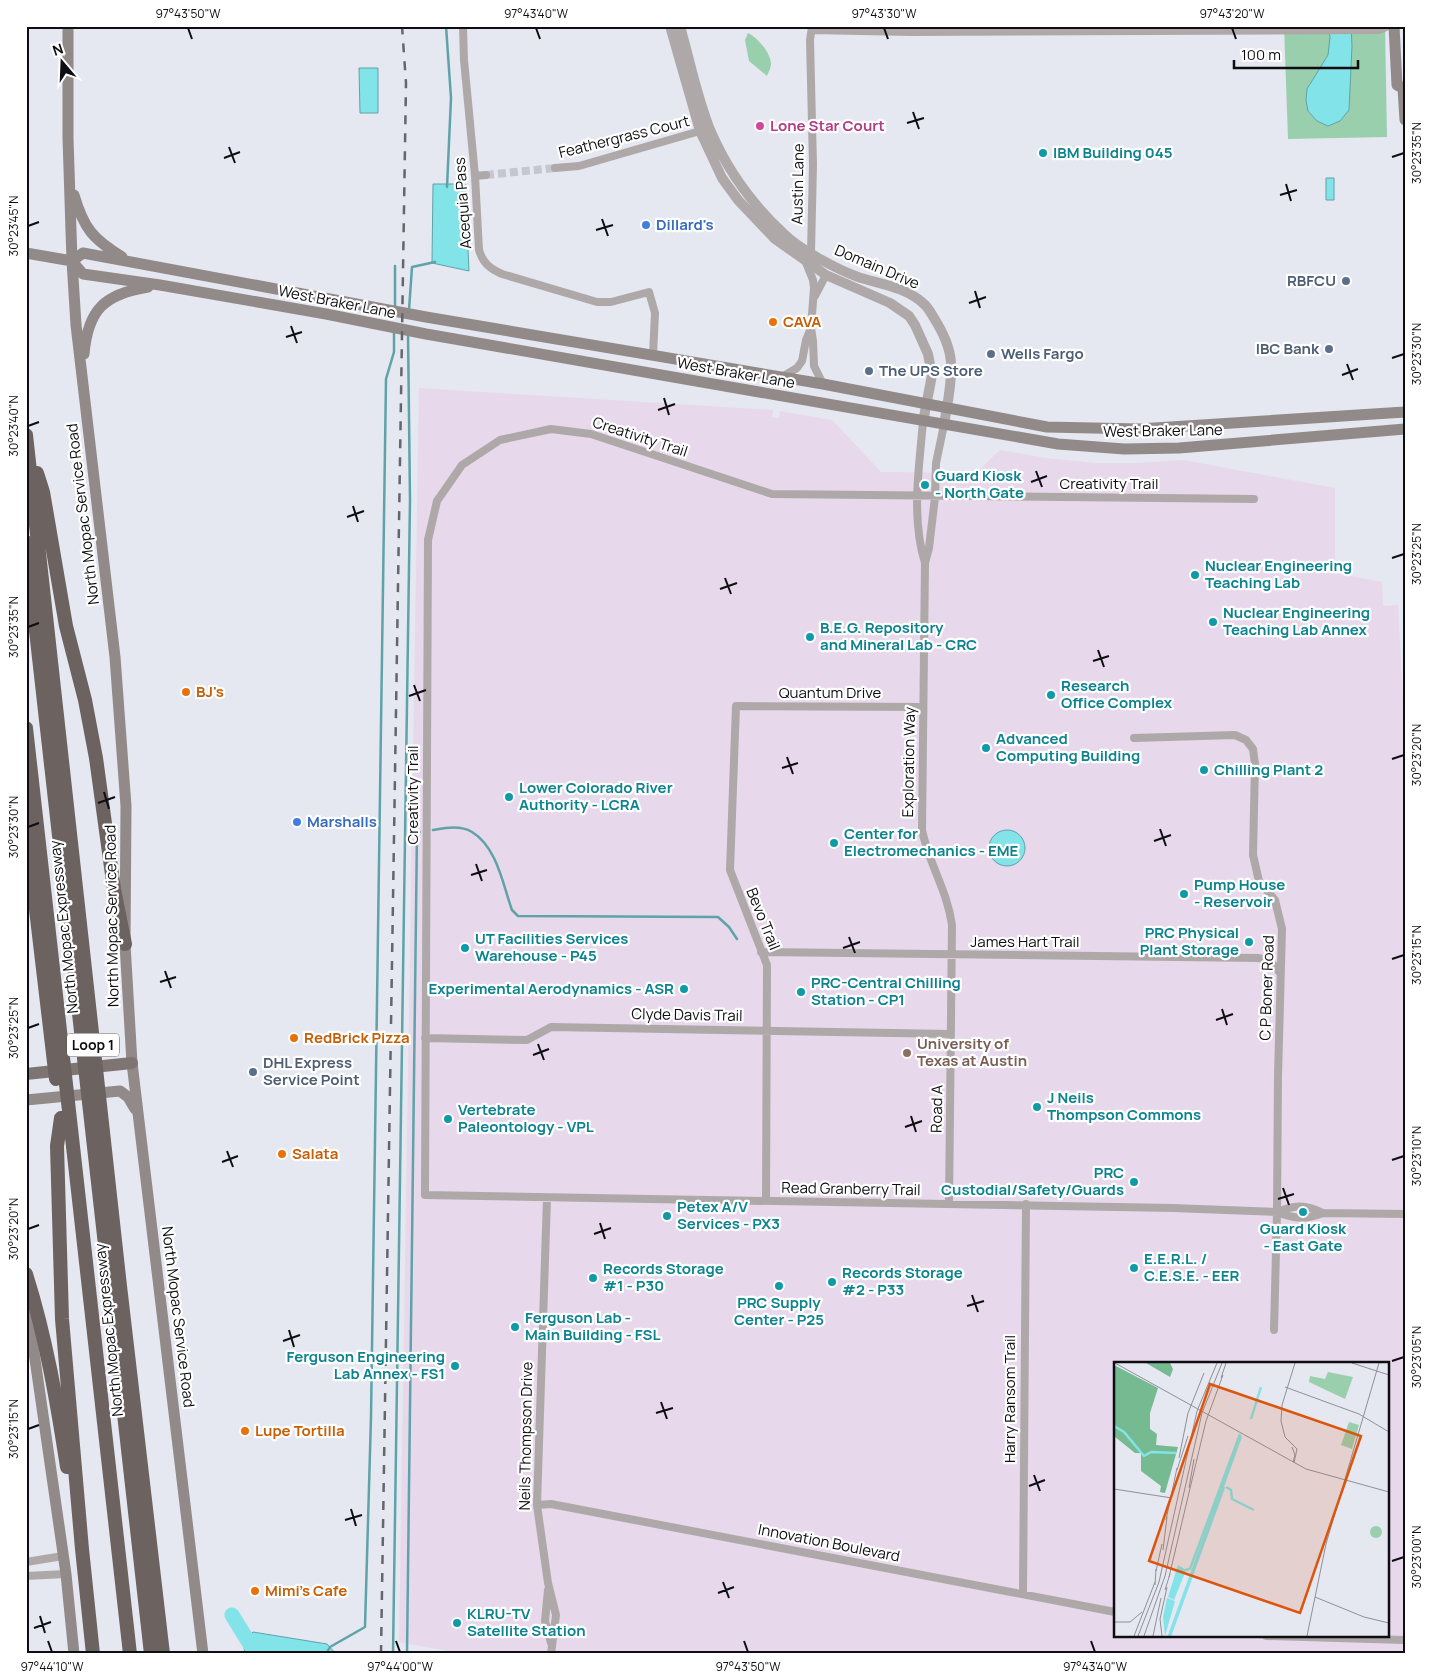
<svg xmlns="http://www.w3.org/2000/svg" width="1431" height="1680" viewBox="0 0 1431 1680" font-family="Manrope,sans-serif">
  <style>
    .education { fill: #e7d8eb; fill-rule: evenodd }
    .green { fill: #9acfae }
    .water { fill: #82e3e8; stroke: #5fa3a8 }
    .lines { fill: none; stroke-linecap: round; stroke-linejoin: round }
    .stream { stroke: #5fa3a8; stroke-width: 2.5 }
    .river { stroke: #82e3e8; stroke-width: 15 }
    .minor-tunnel { stroke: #c5c6d0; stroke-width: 8; stroke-dasharray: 8 4; stroke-linecap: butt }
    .minor { stroke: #aea9a8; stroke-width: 8 }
    .tertiary { stroke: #aea9a8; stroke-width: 10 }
    .secondary { stroke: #928a89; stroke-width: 11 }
    .primary { stroke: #7e7573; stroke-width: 12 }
    .motorway { stroke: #6c6260; stroke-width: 14 }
    .rail { stroke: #65666c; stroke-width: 2.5; stroke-dasharray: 9 9; stroke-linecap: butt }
    .ticks { fill: none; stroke: #0e0e12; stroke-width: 2 }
    .hotel-dot { fill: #d1479c; stroke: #fff; stroke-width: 2 }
    .culture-dot { fill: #0f9aa8; stroke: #fff; stroke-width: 2 }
    .shop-dot { fill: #3f7fe0; stroke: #fff; stroke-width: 2 }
    .service-dot { fill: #5c6f8a; stroke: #fff; stroke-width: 2 }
    .food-dot { fill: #e8710a; stroke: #fff; stroke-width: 2 }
    .education-dot { fill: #8d6e63; stroke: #fff; stroke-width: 2 }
    .labels { text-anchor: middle; stroke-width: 4.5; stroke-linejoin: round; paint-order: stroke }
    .shield { fill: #fff; stroke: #565659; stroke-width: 1 }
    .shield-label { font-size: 14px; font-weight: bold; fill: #0e0e12 }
    .hotel-label { font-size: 15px; font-weight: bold; fill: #b23c85; stroke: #fff; text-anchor: start }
    .street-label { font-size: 15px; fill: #0e0e12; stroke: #fff }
    .culture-label { font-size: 15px; font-weight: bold; fill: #0d838f; stroke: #fff; text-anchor: start }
    .shop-label { font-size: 15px; font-weight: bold; fill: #366cbe; stroke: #fff; text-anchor: start }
    .service-label { font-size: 15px; font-weight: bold; fill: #4e5e75; stroke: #fff; text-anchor: start }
    .food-label { font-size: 15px; font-weight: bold; fill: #c56008; stroke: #fff; text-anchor: start }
    .education-label { font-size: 15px; font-weight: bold; fill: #785e54; stroke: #fff; text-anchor: start }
    .inset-river { fill: none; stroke: #82e3e8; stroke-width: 2.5 }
    .inset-road { fill: none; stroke: #8f9098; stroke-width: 1 }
    .view { fill: #dd550c; fill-opacity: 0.15; stroke: #dd550c; stroke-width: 2.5 }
    .inset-edge { fill: none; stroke: #0e0e12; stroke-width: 2.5 }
    .neatline { fill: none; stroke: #0e0e12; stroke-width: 2 }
    .ticks-label { font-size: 12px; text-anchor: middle; fill: #0e0e12 }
  </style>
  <rect width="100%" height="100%" fill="#e5e7f1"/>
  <path class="education" d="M419,388L773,410L772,417L779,418L780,411L832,420L881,472L976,473L1000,450L1046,458L1095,463H1138L1183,460L1335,488V573L1382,582L1383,606L1398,605L1405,743V1654H464L399,1642ZM1115,1364H1387V1636H1115Z"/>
  <path class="green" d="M1284,26H1385L1387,137L1288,139Z
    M748,33C757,37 771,53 771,64C771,68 768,73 767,76L749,61L745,40Z"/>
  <path class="water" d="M1328,26H1351L1352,46L1349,110L1340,121L1328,126L1317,121L1308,111L1306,100L1307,89L1328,55L1330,37Z
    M359,68H378V113H360Z
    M1326,178H1334V200H1326Z
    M433,184H465L469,271L432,263Z
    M989 848a18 18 0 1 1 36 0a18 18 0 1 1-36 0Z
    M253,1632L327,1644L336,1654H245L243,1641Z"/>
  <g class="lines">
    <path class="stream" d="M446,26L451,98L447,187
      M395,307V266
      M409,310L412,267L435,262
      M433,830C445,828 460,825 472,832C497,847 503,885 512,910L518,916L718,917L729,927L737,939
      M326,1654L330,1647L365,1627L371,1417L386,379L394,352V330
      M393,1654L410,500L408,333
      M407,1654L417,832H420"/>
    <path class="river" d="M232,1615L256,1654"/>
    <path class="minor-tunnel" d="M486,175L555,168"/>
    <path class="minor" d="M463,26L464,60L475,176L479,250C483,263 489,268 502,274L597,302H611L649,292L655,313L653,355
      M812,30L911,32L1380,30L1388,26
      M555,168L579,166L700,131
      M475,176L486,175
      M811,252L813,165L810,40L812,27
      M805,260L813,280L814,288L811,328L813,341L814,366L823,384
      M815,296L826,275
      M782,377L797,368L802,361L806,340L811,328
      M923,422C919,468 911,518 925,563
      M944,425L936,463L935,497L929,548L925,563L922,830C929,864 947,890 952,925L949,1204
      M1254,499L772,494L591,434L551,429L500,440L462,465L437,501L428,540L425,1195L1173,1208L1277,1212C1295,1219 1305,1220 1323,1213L1405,1214
      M1134,738L1235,735L1246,740L1253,749L1255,764L1253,855L1259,881L1275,900L1282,929L1278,1076L1277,1212L1274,1330
      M761,952L1258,958C1269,960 1274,963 1280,973
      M425,1038L527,1040L551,1027L951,1034
      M547,1198L537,1505L548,1583L556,1615L551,1654
      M766,1201L767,965L730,870L736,706L923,707
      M1277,1212C1295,1205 1305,1204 1323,1213
      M537,1505L551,1504L1115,1612
      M26,1562L63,1556
      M26,1576L66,1574
      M548,1590L545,1621L551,1643
      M1023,1594L1026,1204
      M1266,1636L1405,1640"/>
    <path class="tertiary" d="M670,26L700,131L722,178L738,200L775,239L826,275L890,303L909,316L915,325L928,354L932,375L923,422
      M680,26C690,61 697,98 711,132C727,169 753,205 783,233C799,249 836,269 858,277C880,284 906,287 924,304C929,308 933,317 937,323C944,335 951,350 951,365C952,385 947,405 944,425"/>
    <path class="secondary" d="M68,26V138L72,261L76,325L115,657L126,806L125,944L132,1063L203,1654
      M1394,26L1397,85L1403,88
      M1403,88L1405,120
      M74,195C84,229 93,239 122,257
      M26,253L72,261L83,274L160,285L326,314L426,334L1058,444L1124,449L1179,448L1405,429
      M72,261L83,253L426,317L823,384L1047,427L1139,429L1405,412
      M84,354C88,309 105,294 148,287
      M26,1100L120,1091L128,1097L135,1109
      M26,1297L66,1574L74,1654"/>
    <path class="primary" d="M26,1074L132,1063"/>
    <path class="motorway" d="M26,435L120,1286L163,1654
      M37,473L43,492L66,626L85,700L96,758L114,889L125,944
      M26,542L151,1654
      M26,728L130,1654
      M26,825L56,1079
      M61,1118L57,1146L62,1319L82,1549L93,1654
      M26,1274C46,1337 57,1402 67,1467"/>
    <path class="rail" d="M381,1654L406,83L402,26"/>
  </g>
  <path class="ticks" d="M188,28L192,39M536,28L540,39M884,28L888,39M1232,28L1236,39M913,112L919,129M907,123L924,118M229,147L235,163M1392,157L1404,153M224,158L240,152M1286,184L1291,201M1280,195L1297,190M602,219L608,236M28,226L39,222M596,230L613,225M975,291L980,308M969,303L986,297M291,326L297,343M286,337L302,332M1392,358L1404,354M1347,364L1353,380M1342,375L1358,369M664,398L669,415M658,410L675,404M28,426L39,422M1036,471L1042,487M1031,482L1047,476M353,506L358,522M347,517L364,511M1392,558L1404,554M725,578L731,594M720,589L737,583M28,627L39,623M1098,650L1104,667M1093,661L1109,656M414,685L420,701M409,696L426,690M787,757L793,774M1392,759L1404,755M782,768L798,763M104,792L109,809M98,803L115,797M28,827L39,823M1160,829L1166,846M1154,841L1171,835M476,864L482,881M471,875L487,870M849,937L855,953M843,948L860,942M1392,959L1404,955M165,971L171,988M160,982L176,977M1222,1009L1227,1025M1216,1020L1233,1014M28,1028L39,1024M538,1044L544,1060M533,1055L549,1049M911,1116L916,1132M905,1127L922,1121M227,1151L233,1167M1392,1160L1404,1156M222,1162L238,1156M1283,1188L1289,1205M1278,1199L1294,1194M600,1223L605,1239M28,1229L39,1225M594,1234L611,1228M972,1295L978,1312M967,1306L984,1301M289,1330L294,1347M283,1341L300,1335M1392,1361L1404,1357M661,1402L667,1419M656,1413L673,1408M28,1429L39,1425M1034,1475L1040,1491M1029,1486L1045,1480M351,1509L356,1526M345,1520L362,1515M1392,1561L1404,1557M723,1582L729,1598M718,1593L734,1587M40,1616L45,1633M34,1628L51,1622M48,1641L52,1652M396,1641L400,1652M744,1641L748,1652M1091,1641L1095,1652"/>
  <circle class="hotel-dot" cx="760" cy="126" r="5"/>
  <g class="culture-dot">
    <circle cx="1043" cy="153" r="5"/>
    <circle cx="925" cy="485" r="5"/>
    <circle cx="1195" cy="575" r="5"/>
    <circle cx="1213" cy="622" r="5"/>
    <circle cx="810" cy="637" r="5"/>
    <circle cx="1051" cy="695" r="5"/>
    <circle cx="986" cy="748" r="5"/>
    <circle cx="1204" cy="770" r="5"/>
    <circle cx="509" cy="797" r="5"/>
    <circle cx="834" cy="843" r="5"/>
    <circle cx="1184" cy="894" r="5"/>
    <circle cx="1249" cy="942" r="5"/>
    <circle cx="465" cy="948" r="5"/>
    <circle cx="684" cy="989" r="5"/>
    <circle cx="801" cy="992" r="5"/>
    <circle cx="1037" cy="1107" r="5"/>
    <circle cx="448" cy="1119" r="5"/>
    <circle cx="1134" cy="1182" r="5"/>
    <circle cx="1303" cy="1212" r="5"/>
    <circle cx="667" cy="1216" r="5"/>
    <circle cx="1134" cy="1268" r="5"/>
    <circle cx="593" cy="1278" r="5"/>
    <circle cx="832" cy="1282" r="5"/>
    <circle cx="779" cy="1286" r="5"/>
    <circle cx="515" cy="1327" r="5"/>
    <circle cx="455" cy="1366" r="5"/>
    <circle cx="457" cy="1623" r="5"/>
  </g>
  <g class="shop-dot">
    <circle cx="646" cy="225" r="5"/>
    <circle cx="297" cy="822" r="5"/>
  </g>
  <g class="service-dot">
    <circle cx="1346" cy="281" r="5"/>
    <circle cx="1329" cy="349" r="5"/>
    <circle cx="991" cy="354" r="5"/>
    <circle cx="869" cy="371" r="5"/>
    <circle cx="253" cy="1072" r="5"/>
  </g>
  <g class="food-dot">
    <circle cx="773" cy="322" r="5"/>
    <circle cx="186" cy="692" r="5"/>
    <circle cx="294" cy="1038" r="5"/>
    <circle cx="282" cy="1154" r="5"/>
    <circle cx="245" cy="1431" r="5"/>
    <circle cx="255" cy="1591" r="5"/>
  </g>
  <circle class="education-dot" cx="907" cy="1053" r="5"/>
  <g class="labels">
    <rect class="shield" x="67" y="1033.5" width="52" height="23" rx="4"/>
    <g class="shield-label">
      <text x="93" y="1050">Loop 1</text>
    </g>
    <g class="hotel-label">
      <text x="770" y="131">Lone Star Court</text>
    </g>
    <g class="street-label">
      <text transform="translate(624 137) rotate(-14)" y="5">Feathergrass Court</text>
      <text transform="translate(798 184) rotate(-89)" y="5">Austin Lane</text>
      <text transform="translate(463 203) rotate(-94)" y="5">Acequia Pass</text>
      <text transform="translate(877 267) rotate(23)" y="5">Domain Drive</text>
      <text transform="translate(337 302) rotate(11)" y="5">West Braker Lane</text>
      <text transform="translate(736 373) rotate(10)" y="5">West Braker Lane</text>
      <text transform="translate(1163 431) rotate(-1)" y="5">West Braker Lane</text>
      <text transform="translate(640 437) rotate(18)" y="5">Creativity Trail</text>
      <text x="1109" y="489">Creativity Trail</text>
      <text transform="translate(83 514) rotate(-97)" y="5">North Mopac Service Road</text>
      <text x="830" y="698">Quantum Drive</text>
      <text transform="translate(909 762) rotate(-89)" y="5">Exploration Way</text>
      <text transform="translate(413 795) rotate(-90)" y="5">Creativity Trail</text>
      <text transform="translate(112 916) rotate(-91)" y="5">North Mopac Service Road</text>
      <text transform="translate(763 919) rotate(68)" y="5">Bevo Trail</text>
      <text transform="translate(64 927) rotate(-96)" y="5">North Mopac Expressway</text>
      <text x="1025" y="947">James Hart Trail</text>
      <text transform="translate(1267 988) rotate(-88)" y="5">C P Boner Road</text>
      <text transform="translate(687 1015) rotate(1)" y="5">Clyde Davis Trail</text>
      <text transform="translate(937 1109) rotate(-89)" y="5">Road A</text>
      <text transform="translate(851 1189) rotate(1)" y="5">Read Granberry Trail</text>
      <text transform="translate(178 1317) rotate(83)" y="5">North Mopac Service Road</text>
      <text transform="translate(109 1330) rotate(-96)" y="5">North Mopac Expressway</text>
      <text transform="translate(1010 1399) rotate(-90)" y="5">Harry Ransom Trail</text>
      <text transform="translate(526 1436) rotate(-89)" y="5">Neils Thompson Drive</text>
      <text transform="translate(829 1543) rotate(11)" y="5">Innovation Boulevard</text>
    </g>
    <g class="culture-label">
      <text x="1053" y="158">IBM Building 045</text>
      <text x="935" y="481">Guard Kiosk<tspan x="935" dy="17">- North Gate</tspan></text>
      <text x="1205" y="571">Nuclear Engineering<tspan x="1205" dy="17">Teaching Lab</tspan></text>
      <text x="1223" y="618">Nuclear Engineering<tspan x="1223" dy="17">Teaching Lab Annex</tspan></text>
      <text x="820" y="633">B.E.G. Repository<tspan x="820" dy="17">and Mineral Lab - CRC</tspan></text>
      <text x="1061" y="691">Research<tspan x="1061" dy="17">Office Complex</tspan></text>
      <text x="996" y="744">Advanced<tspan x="996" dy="17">Computing Building</tspan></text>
      <text x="1214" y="775">Chilling Plant 2</text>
      <text x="519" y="793">Lower Colorado River<tspan x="519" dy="17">Authority - LCRA</tspan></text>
      <text x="844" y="839">Center for<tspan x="844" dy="17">Electromechanics - EME</tspan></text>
      <text x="1194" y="890">Pump House<tspan x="1194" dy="17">- Reservoir</tspan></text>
      <text x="1239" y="938" text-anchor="end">PRC Physical<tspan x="1239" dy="17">Plant Storage</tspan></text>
      <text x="475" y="944">UT Facilities Services<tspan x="475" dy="17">Warehouse - P45</tspan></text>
      <text x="811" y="988">PRC-Central Chilling<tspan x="811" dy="17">Station - CP1</tspan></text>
      <text x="674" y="994" text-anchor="end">Experimental Aerodynamics - ASR</text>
      <text x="1047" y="1103">J Neils<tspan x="1047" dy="17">Thompson Commons</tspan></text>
      <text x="458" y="1115">Vertebrate<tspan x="458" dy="17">Paleontology - VPL</tspan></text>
      <text x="1124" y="1178" text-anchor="end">PRC<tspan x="1124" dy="17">Custodial/Safety/Guards</tspan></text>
      <text x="677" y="1212">Petex A/V<tspan x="677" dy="17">Services - PX3</tspan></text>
      <text x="1303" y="1234" text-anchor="middle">Guard Kiosk<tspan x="1303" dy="17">- East Gate</tspan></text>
      <text x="1144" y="1264">E.E.R.L. /<tspan x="1144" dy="17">C.E.S.E. - EER</tspan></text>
      <text x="603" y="1274">Records Storage<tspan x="603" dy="17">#1 - P30</tspan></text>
      <text x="842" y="1278">Records Storage<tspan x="842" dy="17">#2 - P33</tspan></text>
      <text x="779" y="1308" text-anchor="middle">PRC Supply<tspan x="779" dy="17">Center - P25</tspan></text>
      <text x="525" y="1323">Ferguson Lab -<tspan x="525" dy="17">Main Building - FSL</tspan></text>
      <text x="445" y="1362" text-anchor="end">Ferguson Engineering<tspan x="445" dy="17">Lab Annex - FS1</tspan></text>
      <text x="467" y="1619">KLRU-TV<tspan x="467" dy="17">Satellite Station</tspan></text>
    </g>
    <g class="shop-label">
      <text x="656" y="230">Dillard's</text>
      <text x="307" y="827">Marshalls</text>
    </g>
    <g class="service-label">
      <text x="1336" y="286" text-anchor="end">RBFCU</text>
      <text x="1319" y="354" text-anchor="end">IBC Bank</text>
      <text x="1001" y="359">Wells Fargo</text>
      <text x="879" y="376">The UPS Store</text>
      <text x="263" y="1068">DHL Express<tspan x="263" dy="17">Service Point</tspan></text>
    </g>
    <g class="food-label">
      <text x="783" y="327">CAVA</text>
      <text x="196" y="697">BJ's</text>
      <text x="304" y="1043">RedBrick Pizza</text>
      <text x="292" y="1159">Salata</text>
      <text x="255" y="1436">Lupe Tortilla</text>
      <text x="265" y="1596">Mimi's Cafe</text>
    </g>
    <g class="education-label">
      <text x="917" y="1049">University of<tspan x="917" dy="17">Texas at Austin</tspan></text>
    </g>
  </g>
  <g transform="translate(1114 1362)">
    <rect width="275" height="275" fill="#e5e7f1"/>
    <path d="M214,10L239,15L231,37L195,20L196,14L211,17ZM235,60L245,63L238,87L227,83ZM256 170a6 6 0 1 1 12 0a6 6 0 1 1-12 0Z" fill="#9acfae"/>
    <path d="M32,1H56L59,7L56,15ZM0,3L44,26L36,51V67L43,72L42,83L64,85L51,131L46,130L47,124L27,109V91H21L0,74Z" fill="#76ba91"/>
    <path d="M64,203L72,208L60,238L54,235ZM53,236L61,239L51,274L49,255Z" fill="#82e3e8"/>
    <path class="inset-river" d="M137,57L147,25M0,64L10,70L30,94L37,90L62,91M112,125L117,128L118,137L140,148M71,208L76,207L126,72M55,274L127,74M56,274L110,125"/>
    <path class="inset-road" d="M1,1L192,107L275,130M238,1L275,13M107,16L112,1M171,25L245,52L275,70M178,85L181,93L179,100M65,96L74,51L90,11M180,101L183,87L171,75L167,59L168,43L181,1M63,108L74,74M75,126L80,97M0,127L58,136M52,158L63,106M49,188L53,155M42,209L48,182M55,215L92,59L109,13M41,223L42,207M51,228L56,212M201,235L250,255L275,261M0,260H16L28,250M20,274L41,220M24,274L45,220L83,49L103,1M30,274L51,214L88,51L108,1M39,274L47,236M48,274L46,257L53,225M193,274L212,182L265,1"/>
    <path class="view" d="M96,22L247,74L186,251L35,199Z"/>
    <rect width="275" height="275" class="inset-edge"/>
  </g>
  <rect width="1431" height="1680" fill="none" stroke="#ffffff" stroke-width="55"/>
  <g transform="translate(62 62) rotate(341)" stroke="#ffffff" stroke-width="4" paint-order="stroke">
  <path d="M0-4L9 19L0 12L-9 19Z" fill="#0e0e12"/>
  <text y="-8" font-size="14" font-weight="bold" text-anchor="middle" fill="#0e0e12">N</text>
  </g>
  <path d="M1234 60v8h124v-8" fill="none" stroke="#0e0e12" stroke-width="2.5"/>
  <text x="1241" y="60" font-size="15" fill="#0e0e12" stroke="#ffffff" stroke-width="4" paint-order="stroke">100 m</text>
  <rect x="28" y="28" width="1376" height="1624" class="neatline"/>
  <g class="ticks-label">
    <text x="188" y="18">97°43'50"W</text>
    <text x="536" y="18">97°43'40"W</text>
    <text x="884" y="18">97°43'30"W</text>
    <text x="1232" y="18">97°43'20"W</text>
    <text transform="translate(1417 153) rotate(-90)" y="4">30°23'35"N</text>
    <text transform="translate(14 226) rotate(-90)" y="4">30°23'45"N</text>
    <text transform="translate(1417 354) rotate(-90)" y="4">30°23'30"N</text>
    <text transform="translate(14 426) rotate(-90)" y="4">30°23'40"N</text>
    <text transform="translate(1417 554) rotate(-90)" y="4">30°23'25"N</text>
    <text transform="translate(14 627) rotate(-90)" y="4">30°23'35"N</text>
    <text transform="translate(1417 755) rotate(-90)" y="4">30°23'20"N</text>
    <text transform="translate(14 827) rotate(-90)" y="4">30°23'30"N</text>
    <text transform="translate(1417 955) rotate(-90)" y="4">30°23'15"N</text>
    <text transform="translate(14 1028) rotate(-90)" y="4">30°23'25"N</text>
    <text transform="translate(1417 1156) rotate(-90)" y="4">30°23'10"N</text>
    <text transform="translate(14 1229) rotate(-90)" y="4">30°23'20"N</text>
    <text transform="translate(1417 1357) rotate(-90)" y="4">30°23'05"N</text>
    <text transform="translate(14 1429) rotate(-90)" y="4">30°23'15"N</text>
    <text transform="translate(1417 1557) rotate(-90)" y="4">30°23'00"N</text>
    <text x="52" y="1671">97°44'10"W</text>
    <text x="400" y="1671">97°44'00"W</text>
    <text x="748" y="1671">97°43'50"W</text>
    <text x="1095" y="1671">97°43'40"W</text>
  </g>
</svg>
